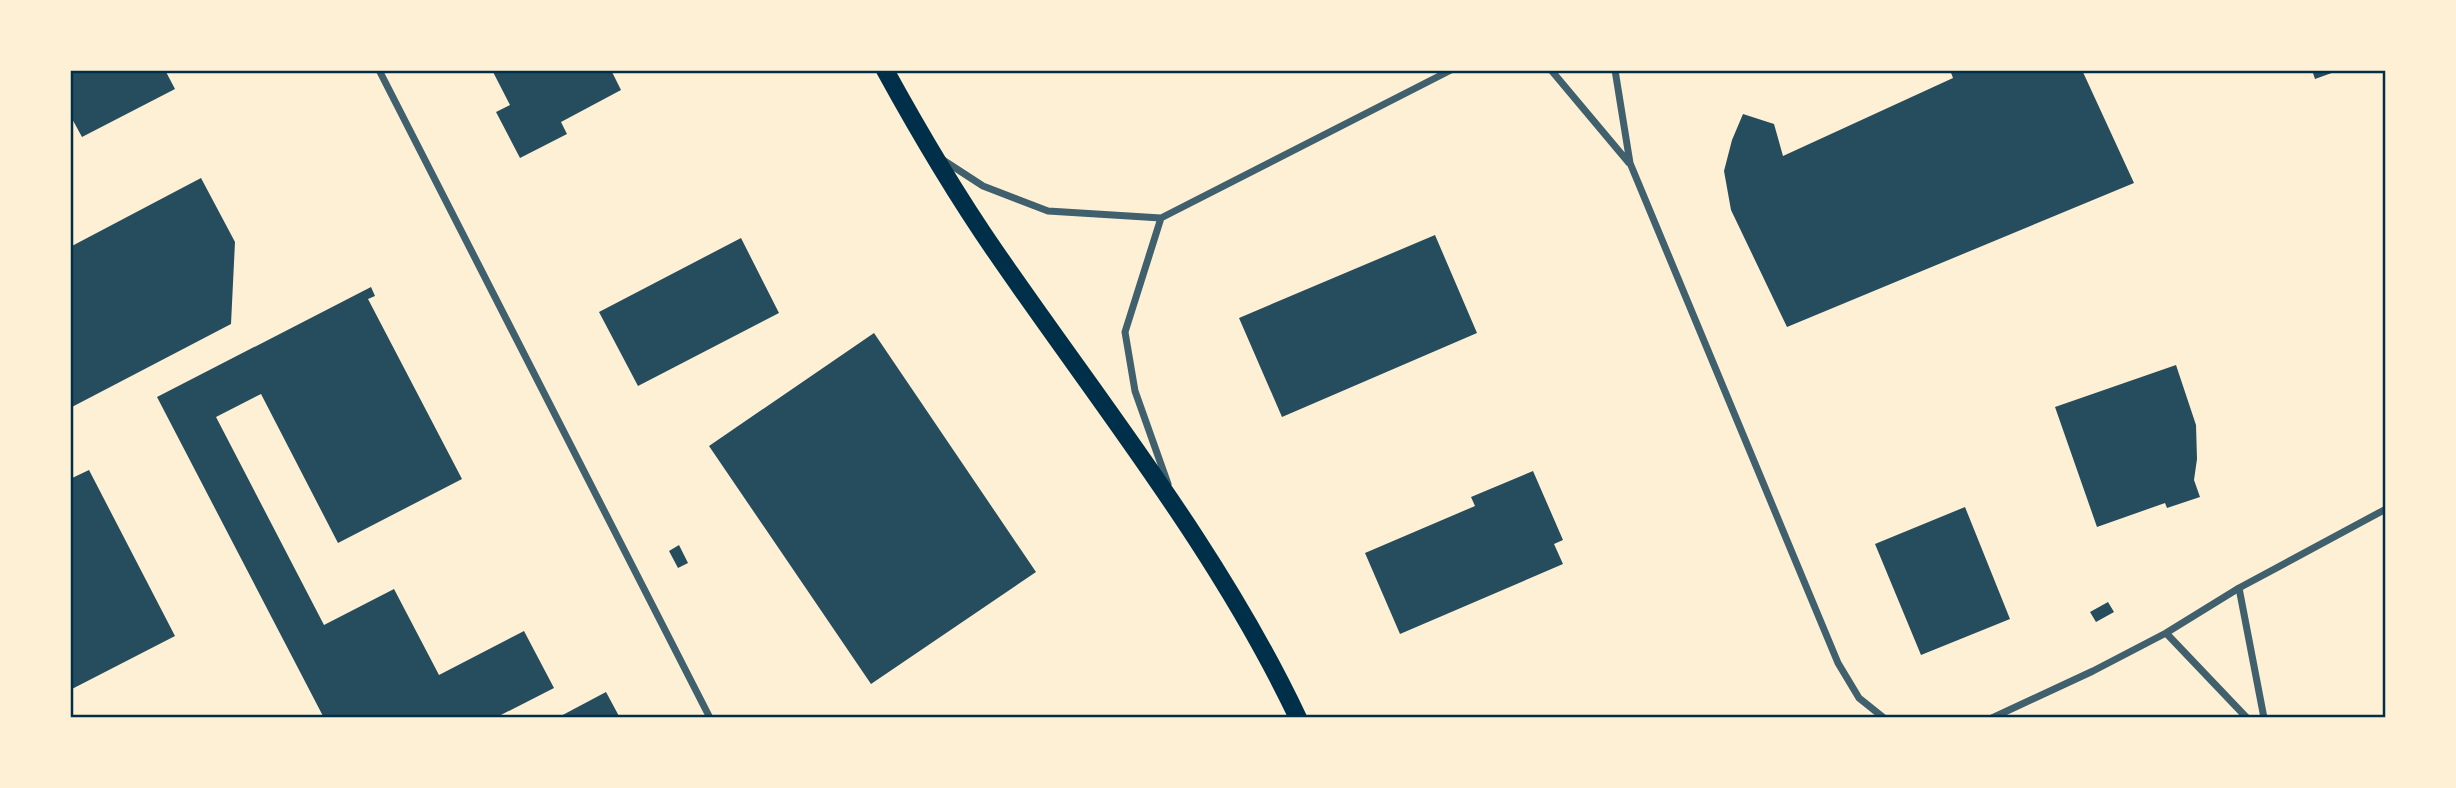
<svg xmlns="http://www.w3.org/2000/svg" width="2456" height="788" viewBox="0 0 2456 788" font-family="Raleway,sans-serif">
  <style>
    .building { fill: #264d5e }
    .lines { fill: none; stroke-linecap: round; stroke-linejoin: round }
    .minor { stroke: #3f606c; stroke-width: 7 }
    .primary { stroke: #003049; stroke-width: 18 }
    .neatline { fill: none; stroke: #003049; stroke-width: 2.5 }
  </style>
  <rect width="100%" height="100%" fill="#fdf0d5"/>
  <path class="building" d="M70,70H165L175,89L82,137L70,115Z
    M492,70H611L621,90L561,122L567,134L520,158L496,112L510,105Z
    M1950,70H2082L2134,183L1787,327L1731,210L1724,171L1732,140L1743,114L1774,124L1783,156L1953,78Z
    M2312,70H2340L2315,79Z
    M201,178L235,242L231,324L70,408V247Z
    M1435,235L1477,333L1282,417L1239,318Z
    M741,238L779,313L638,386L599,312Z
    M371,287L375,296L368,299L462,479L338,543L261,394L216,417L324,625L394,589L439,675L524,631L554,688L495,718H324L157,397Z
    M874,333L1036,572L871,684L709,446Z
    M2176,365L2196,425L2197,459L2194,480L2200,497L2167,508L2165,503L2097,527L2055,407Z
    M89,470L175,636L70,690V479Z
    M1533,471L1563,540L1554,544L1563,564L1400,634L1365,553L1475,506L1471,497Z
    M1965,507L2010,619L1921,655L1875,544Z
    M679,545L688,563L678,568L669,551Z
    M2108,602L2114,612L2096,622L2090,612Z
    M606,692L620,718H557Z"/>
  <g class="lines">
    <path class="minor" d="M379,70L710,718
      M1551,70L1629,163
      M1615,70L1630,163L1838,663L1859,698L1884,718
      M943,160L983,186L1048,211L1161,218L1125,332L1135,391L1168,484
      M1161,218L1451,70
      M2239,588L2264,718
      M2166,633L2247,718
      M1992,718L2093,671L2166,633L2239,588L2386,509"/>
    <path class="primary" d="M885,70C919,132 955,193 995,251C1100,404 1218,549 1298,718"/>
  </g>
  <rect width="2456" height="788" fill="none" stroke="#fdf0d5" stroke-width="144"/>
  <rect x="72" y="72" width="2312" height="644" class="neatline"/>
</svg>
